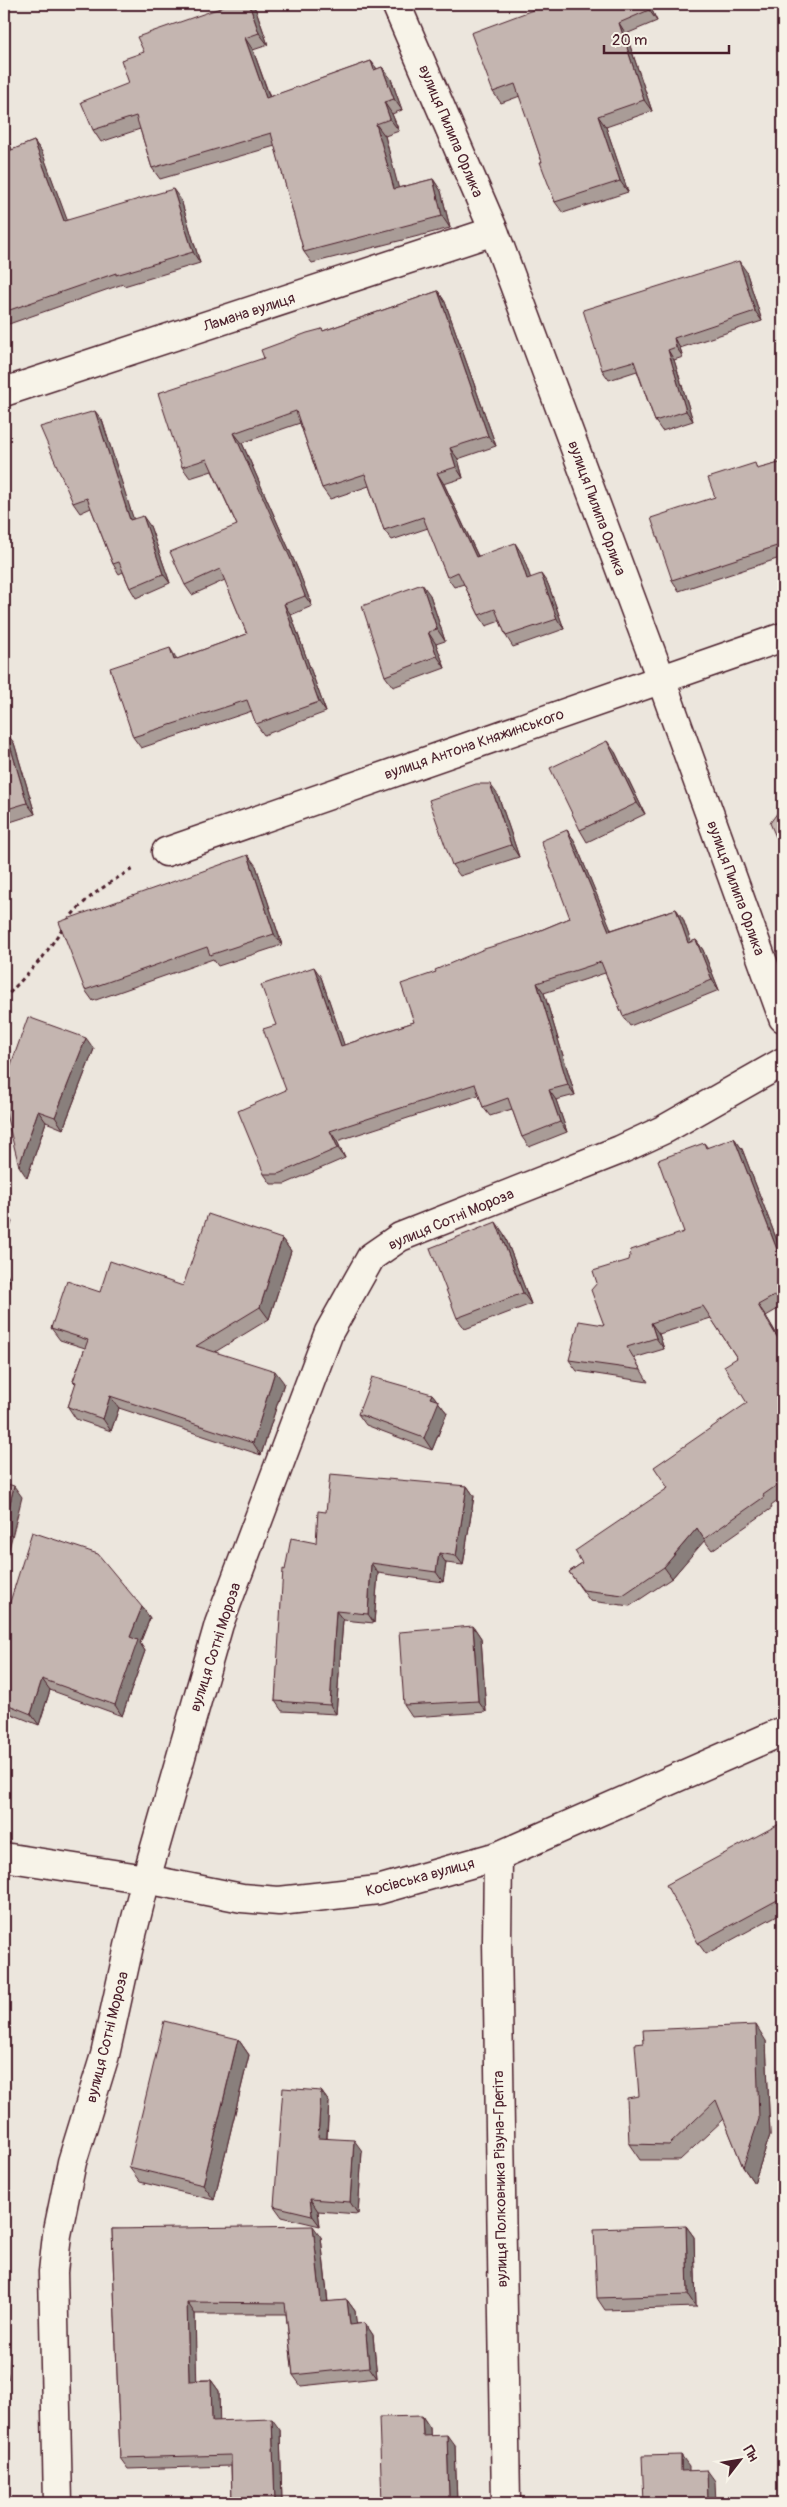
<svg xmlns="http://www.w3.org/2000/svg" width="787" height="2507" viewBox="0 0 787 2507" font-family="Pangolin,sans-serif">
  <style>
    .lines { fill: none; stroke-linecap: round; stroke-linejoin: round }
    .street-casing { stroke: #4a1f2b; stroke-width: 31 }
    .path { stroke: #4a1f2b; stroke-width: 3; stroke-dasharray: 4 4; stroke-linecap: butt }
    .street { stroke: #f7f3e8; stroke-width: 28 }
    .wall { fill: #a99c97; stroke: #4a1f2b }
    .shaded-wall { fill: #897f7b; stroke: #4a1f2b }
    .building { fill: #c4b5b0; stroke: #4a1f2b }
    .labels { text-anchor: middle; stroke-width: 5; stroke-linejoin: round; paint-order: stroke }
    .street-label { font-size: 15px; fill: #4a1f2b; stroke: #f7f3e8 }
  </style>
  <rect width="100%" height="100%" fill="#ece6dd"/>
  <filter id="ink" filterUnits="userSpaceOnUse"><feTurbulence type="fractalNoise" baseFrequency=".02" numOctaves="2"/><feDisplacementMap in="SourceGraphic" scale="10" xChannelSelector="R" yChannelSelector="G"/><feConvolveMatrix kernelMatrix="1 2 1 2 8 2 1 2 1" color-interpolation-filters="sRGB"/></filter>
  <g filter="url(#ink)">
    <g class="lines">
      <g class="street-casing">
        <path id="street" d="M396,4L494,231L661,679L783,1018
          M4,392L494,231
          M166,852L783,637
          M498,1856L497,1941L506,2503
          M4,1857L146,1879L242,1898L279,1901L378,1890L498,1856L783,1731
          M58,2503L53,2272L57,2235L72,2162L105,2055L129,1946L146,1879L219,1624L329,1332L371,1257L400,1237L620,1150L665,1129L783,1062"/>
      </g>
      <path class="path" d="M67,921C85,898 109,882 135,868
        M4,999L43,957L64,926"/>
      <use href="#street" class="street"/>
    </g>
    <path class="wall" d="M222,4H258L253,5L256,10L268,45L253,50L270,97L371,61L377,69L382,67L391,79L402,110L392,114L399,131L385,136L398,188L433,179L441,191L450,228L312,263L304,252L275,146L160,179L152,168L140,129L101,142L93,130L129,83L144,52L223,7Z
      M649,4L657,21L626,34L652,111L606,127L628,192L563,213L555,202L542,162L520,96L501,103L493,92Z
      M4,129L12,150L34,141L42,152L67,221L181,200L200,263L124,286L123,284L6,325L4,322Z
      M746,271L762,321L680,348L683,357L674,360L693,421L662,431L655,421L637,371L609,380L602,370Z
      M438,291L445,302L496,446L458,459L463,478L444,484L478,556L522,554L530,578L548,584L564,629L513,647L506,636L500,621L486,626L479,615L464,584L454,587L447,577L428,528L392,540L384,530L369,486L330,499L322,488L300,423L242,443L299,572L312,606L291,615L326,712L264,735L256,724L252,711L141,748L133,737L177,659L247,634L225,580L192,595L185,585L237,525L212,471L190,478L182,467L264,358L322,329L323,331Z
      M102,420L133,519L150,526L170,583L136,598L130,588L123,572L119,574L113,564L91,508L80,513L73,503Z
      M783,462V557L679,591L672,580L715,497L759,469Z
      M430,595L445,641L436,644L445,668L393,687L385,676Z
      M4,732L14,743L35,814L4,824Z
      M615,752L645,814L587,842L580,830Z
      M498,795L519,857L460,876L452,865Z
      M783,810V848L776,837Z
      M567,830L574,840L611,930L676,909L683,919L691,942L696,940L703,950L719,990L630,1026L623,1016L605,973L544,993L575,1095L556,1100L567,1132L529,1147L522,1137L512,1109L490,1116L483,1107L479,1095L337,1141L345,1158L285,1184H271L264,1174L286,1090L276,1025L321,977L344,1045L414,1022L436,972L524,937L570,918Z
      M256,866L282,945L218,966L213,959L93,1001L85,990Z
      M94,1049L63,1129L46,1122L27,1178L4,1106Z
      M734,1138L742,1149L781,1251L783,1250V1306L766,1316L783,1345V1497L771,1506L772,1508L712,1550L704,1540L672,1578L630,1606L590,1601L569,1572L582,1563L668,1488L747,1403L737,1358L711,1318L659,1334L664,1349L634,1358L648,1382L577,1371L569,1360L604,1325L629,1260L684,1232L704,1143L708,1148Z
      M504,1234L531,1304L465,1329L457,1318Z
      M282,1239L291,1251L269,1319L215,1352L284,1383L261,1455L119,1408L111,1431L76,1419L68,1407L76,1384L73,1381L85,1348L60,1340L51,1328L100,1292L183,1286Z
      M432,1394L447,1413L432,1450L366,1425L358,1414Z
      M467,1486L474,1496L463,1565L446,1563L443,1582L378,1573L374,1623L343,1620L336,1714L282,1711L275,1701L285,1570L316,1543L326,1512Z
      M142,1607L150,1618L140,1643L145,1651L122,1716L50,1690L39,1725L4,1711V1621Z
      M473,1626L481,1638L486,1712L412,1717L404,1705Z
      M783,1822V1912L706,1954L698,1943Z
      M238,2039L249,2055L214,2200L140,2182L129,2167Z
      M766,2041L770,2135L754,2183L743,2167L724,2119L680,2160H640L629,2144L639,2096Z
      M321,2091L329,2102L327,2138L362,2151L358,2214L318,2211L320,2226L282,2217L274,2206Z
      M686,2226L694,2237L696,2307L605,2310L597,2298Z
      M112,2229L321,2237L328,2302L347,2300L355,2311L356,2324L365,2323L373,2335L377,2378L301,2386L293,2375L286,2314H195L196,2380H211L219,2391V2421L280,2430L282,2503H232L231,2466L128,2469L120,2458Z
      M4,2320L8,2379H4Z
      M422,2416L430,2428V2436L455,2446L457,2503H382Z"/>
    <path class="shaded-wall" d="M249,4H251L256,10L268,45L259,33Z
      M646,4H649L657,21L649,10Z
      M619,23L626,34L652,111L644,100Z
      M245,38L253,50L274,110L266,98Z
      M371,61L379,72L374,70Z
      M382,67L391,79L402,110L394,99Z
      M384,102L392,114L399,131L390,119Z
      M598,116L606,127L628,192L620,181Z
      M376,124L385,136L402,201L394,189Z
      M4,129L17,162L9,151L4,137Z
      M34,141L42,152L72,233L64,221Z
      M433,179L441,191L450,228L442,216Z
      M173,189L181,200L200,263L193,252Z
      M739,261L746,271L762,321L755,311Z
      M438,291L445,302L496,446L488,436Z
      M674,338L680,348L683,357L676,347Z
      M668,350L674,360L693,421L686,411Z
      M95,411L102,420L137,530L130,520Z
      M234,433L242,443L299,572L312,606L305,596Z
      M450,448L458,459L463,478L456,467Z
      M437,473L444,484L483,567L476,557Z
      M143,516L150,526L170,583L163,574Z
      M515,543L522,554L535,590L527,579Z
      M541,574L548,584L564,629L557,619Z
      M422,584L430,595L445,641L437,629Z
      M284,604L291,615L326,712L319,702Z
      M428,632L436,644L445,668L437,656Z
      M170,648L177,659L174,660Z
      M6,732L14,743L35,814L27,803Z
      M607,741L615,752L645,814L637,803Z
      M490,784L498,795L519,857L511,845Z
      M567,830L574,840L616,941L609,931Z
      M248,855L256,866L282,945L274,934Z
      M676,909L683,919L695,953L688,943Z
      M696,940L703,950L719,990L712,980Z
      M314,967L321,977L348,1056L341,1046Z
      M537,983L544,993L575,1095L568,1085Z
      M86,1038L94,1049L63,1129L55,1117Z
      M549,1090L556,1100L567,1132L560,1122Z
      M38,1111L46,1122L27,1178L19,1166Z
      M330,1131L337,1141L345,1158L338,1148Z
      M734,1138L742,1149L783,1256L778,1252Z
      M4,1211L12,1222L4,1245Z
      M496,1222L504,1234L531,1304L523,1293Z
      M282,1239L291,1251L269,1319L260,1307Z
      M4,1270L10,1279L4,1299Z
      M758,1305L766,1316L783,1345V1347Z
      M651,1323L659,1334L664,1349L656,1338Z
      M275,1371L284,1383L261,1455L253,1443Z
      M432,1394L447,1413L432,1450L424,1438L430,1398Z
      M110,1396L119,1408L111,1431L103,1419Z
      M14,1486L22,1497L7,1557L4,1553V1529Z
      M467,1486L474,1496L463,1565L456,1556Z
      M697,1528L705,1540L672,1578L664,1567Z
      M439,1553L446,1563L443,1582L436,1572Z
      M371,1563L378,1573L374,1623L368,1614Z
      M142,1607L150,1618L140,1643L145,1651L122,1716L115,1705L130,1637Z
      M336,1611L343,1620L336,1714L330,1705Z
      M473,1626L481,1638L486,1712L478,1701Z
      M42,1679L50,1690L39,1725L31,1714Z
      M756,2025L766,2041L770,2135L754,2183L743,2167Z
      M238,2039L249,2055L214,2200L203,2185Z
      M321,2091L329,2102L326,2149L318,2138Z
      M354,2140L362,2151L358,2214L350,2202Z
      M310,2199L318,2211L320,2226L312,2215Z
      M313,2226L321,2237L329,2314L321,2302Z
      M686,2226L694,2237L696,2307L688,2295Z
      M347,2300L355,2311L358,2336L350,2325Z
      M187,2302L195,2314L197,2392L189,2381Z
      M4,2320L8,2379L4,2374Z
      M365,2323L373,2335L377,2378L369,2367Z
      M211,2380L219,2391L220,2432L212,2421Z
      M422,2416L430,2428L431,2447L423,2436Z
      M272,2419L280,2430L282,2503H275Z
      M447,2435L455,2446L457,2503H453L449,2498Z
      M4,2440L5,2443L7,2503H4Z
      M681,2455L689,2466V2482L681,2471Z
      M707,2470L715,2481L716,2503H708Z"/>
    <path class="building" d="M222,4H249L259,33L245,38L266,98L371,61L374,70L382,67L394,99L384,102L390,119L376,124L394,189L433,179L442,216L304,252L271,133L152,168L136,116L93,130L81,102L129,83L121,60L144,52L137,37L223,7Z
      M549,4H646L649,10L619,23L644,100L598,116L620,181L555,202L540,162H542L515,84L493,92L471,33Z
      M4,137L9,151L34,141L64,221L173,189L193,252L116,275V273L4,312Z
      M739,261L755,311L674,338L676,347L668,350L686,411L655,421L634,361L602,370L583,310Z
      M438,291L488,436L450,448L456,467L437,473L476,557L515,543L527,579L541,574L557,619L506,636L495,609L479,615L458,572L447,577L423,517L384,530L365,474L322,488L296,411L234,433L292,562L305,596L284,604L319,702L256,724L247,700L133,737L110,668L170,648L174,660L247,634L220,569L185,585L170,552L237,525L207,459L182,467L158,393L264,358L261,350L307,333L322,329L323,331Z
      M95,411L130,520L143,516L163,574L130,588L119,562L113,564L87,498L73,503L40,427Z
      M783,462V544L672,580L651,518L715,497L708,478L755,463L757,469Z
      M422,584L437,629L428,632L437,656L385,676L362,606Z
      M4,732H6L27,803L4,810Z
      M607,741L637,803L580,830L550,768Z
      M476,784H490L511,845L452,865L429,800Z
      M783,810V841L776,837L770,823L778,812Z
      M567,830L609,931L676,909L688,943L696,940L712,980L623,1016L601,962L537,983L568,1085L549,1090L560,1122L522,1137L508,1098L483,1107L475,1084L330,1131L338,1148L278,1174H264L238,1111L286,1090L263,1029L276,1025L261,985L314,967L341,1046L414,1022L401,984L436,972L435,970L484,949L524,937L570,918L541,841Z
      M248,855L274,934L210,955L207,947L85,990L59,922Z
      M28,1017L86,1038L55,1117L38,1111L19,1166L4,1106V1084Z
      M734,1138L778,1252L783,1250V1291L758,1305L783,1347V1481L763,1495L764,1497L704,1539L697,1528L664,1567L623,1595L583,1590L569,1572L582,1563L575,1551L668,1488L654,1467L747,1403L724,1366L737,1358L703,1306L651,1323L656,1338L627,1347L641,1370L569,1360L579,1321L604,1325L591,1290L597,1283L593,1271L629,1260L631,1250L684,1232L658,1160L704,1143L706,1148Z
      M208,1214L282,1239L260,1307L196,1346L275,1371L253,1443L110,1396L103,1419L68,1407L76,1382L73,1381L88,1340L51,1328L67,1281L100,1292L110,1261L183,1286Z
      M496,1222L523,1293L457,1318L430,1248Z
      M372,1377L432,1394L430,1398L439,1401L424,1438L358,1414Z
      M330,1474L467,1486L456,1556L439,1553L436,1572L371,1563L368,1614L336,1611L330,1705L275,1701L283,1569L285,1570L291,1538L316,1543L318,1511L326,1512Z
      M4,1483L14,1486L4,1529Z
      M32,1532L98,1554L142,1607L130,1637L138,1640L115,1705L42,1679L31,1714L4,1703V1621Z
      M473,1626L478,1701L404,1705L399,1632Z
      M783,1822V1897L698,1943L666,1885Z
      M164,2021L238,2039L203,2185L129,2167Z
      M756,2025L759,2119L743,2167L716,2100L669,2145L629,2144L627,2098L639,2096L635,2044L644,2043L643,2030Z
      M283,2088L321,2091L318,2138L354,2140L350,2202L310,2199L312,2215L274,2206Z
      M313,2226L321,2302L347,2300L350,2325L365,2323L369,2367L293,2375L285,2303L187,2302L189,2381L211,2380L212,2421L272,2419L275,2503H232L231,2455L120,2458L112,2229Z
      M686,2226L688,2295L597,2298L594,2229Z
      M422,2416L423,2436L447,2435L449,2498H440V2503H382L379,2417Z
      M681,2455V2471L707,2470L708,2503H644L642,2456Z"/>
  </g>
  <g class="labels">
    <g class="street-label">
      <text transform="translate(451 131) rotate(67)" y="5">вулиця Пилипа Орлика</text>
      <text transform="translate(249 312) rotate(-18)" y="5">Ламана вулиця</text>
      <text transform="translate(597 508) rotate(70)" y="5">вулиця Пилипа Орлика</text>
      <text transform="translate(474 744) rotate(-19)" y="5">вулиця Антона Княжинського</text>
      <text transform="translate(736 888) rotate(70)" y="5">вулиця Пилипа Орлика</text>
      <text transform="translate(451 1219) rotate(-23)" y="5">вулиця Сотні Мороза</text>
      <text transform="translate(215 1647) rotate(-72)" y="5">вулиця Сотні Мороза</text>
      <text transform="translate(420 1877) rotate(-15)" y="5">Косівська вулиця</text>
      <text transform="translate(107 2037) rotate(-76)" y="5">вулиця Сотні Мороза</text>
      <text transform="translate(500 2179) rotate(-91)" y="5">вулиця Полковника Різуна-Грегіта</text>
    </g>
  </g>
  <rect width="787" height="2507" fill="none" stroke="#f7f3e8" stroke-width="20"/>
  <rect x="10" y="10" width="767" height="2487" fill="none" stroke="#4a1f2b" stroke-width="2" filter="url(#ink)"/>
  <g transform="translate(740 2460) rotate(59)" stroke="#f7f3e8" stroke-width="4" paint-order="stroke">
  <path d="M0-4L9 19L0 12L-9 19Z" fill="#4a1f2b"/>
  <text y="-8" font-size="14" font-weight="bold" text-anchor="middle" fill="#4a1f2b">Пн</text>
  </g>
  <path d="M604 45v8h125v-8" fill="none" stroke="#4a1f2b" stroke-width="2.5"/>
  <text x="612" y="45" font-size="15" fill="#4a1f2b" stroke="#f7f3e8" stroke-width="4" paint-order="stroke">20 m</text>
</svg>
